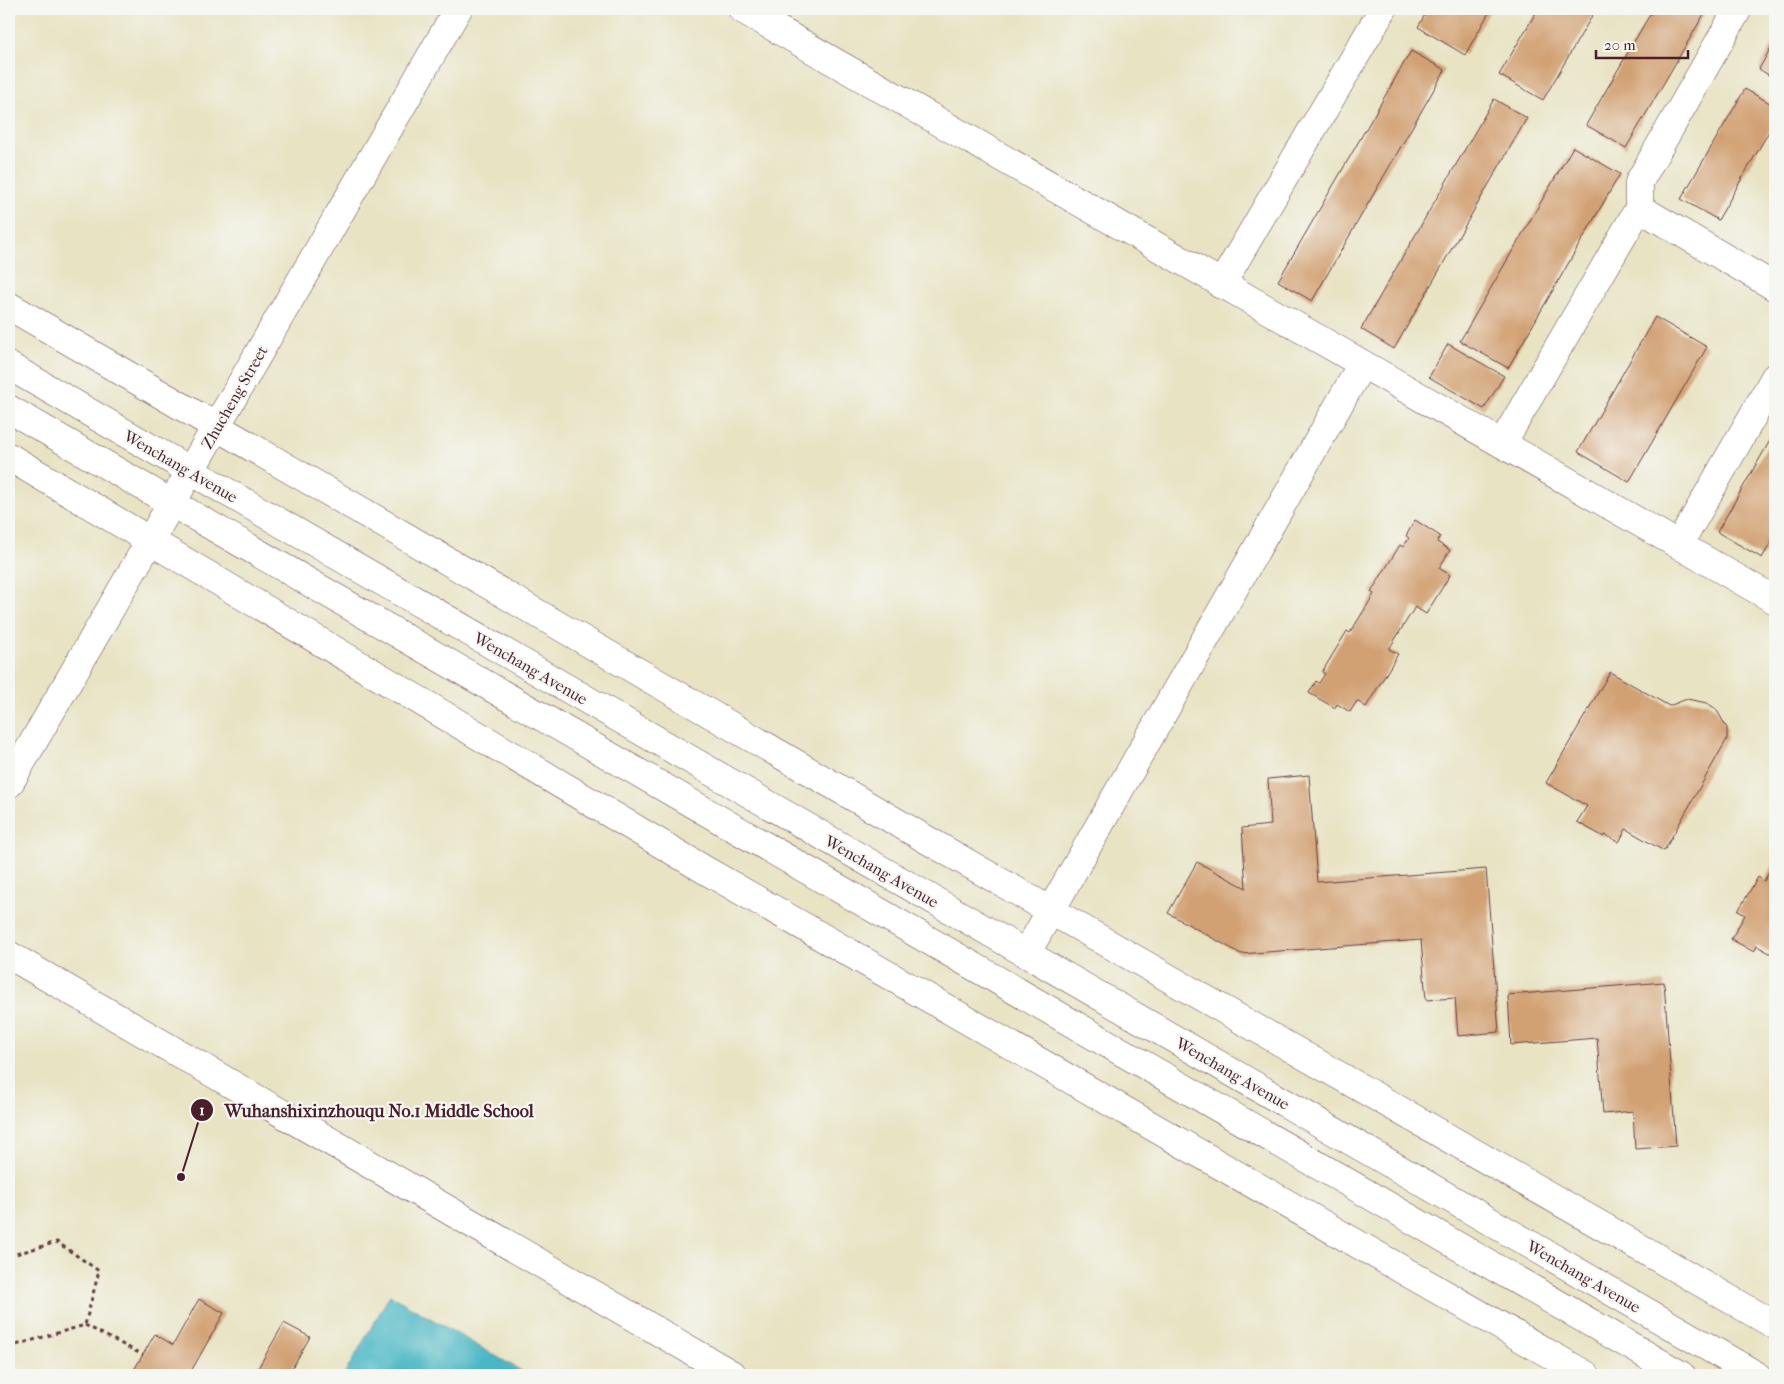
<svg xmlns="http://www.w3.org/2000/svg" width="1784" height="1384" viewBox="0 0 1784 1384" font-family="'IM FELL French Canon',serif">
  <style>
    .water { fill: #4ab7c4; stroke: #4a6b78 }
    .building { fill: #d2a173 }
    .lines { fill: none; stroke-linecap: round; stroke-linejoin: round }
    .minor-casing { stroke: #623c42; stroke-width: 29 }
    .major-casing { stroke: #623c42; stroke-width: 29 }
    .path { stroke: #623c42; stroke-width: 3; stroke-dasharray: 4 4; stroke-linecap: butt }
    .minor { stroke: #fff; stroke-width: 28 }
    .major { stroke: #fff; stroke-width: 28 }
    .labels { text-anchor: middle; stroke-width: 4.5; stroke-linejoin: round; paint-order: stroke }
    .street-label { font-size: 16px; fill: #4a1f2b; stroke: #f6f6f2 }
    .leader { fill: none; stroke: #4a1f2b; stroke-width: 2 }
    .callout-dot { fill: #4a1f2b; stroke: #f6f6f2; stroke-width: 2 }
    .mark-label { font-size: 15px; text-anchor: middle; font-weight: bold; fill: #fff }
    .callout-label { font-size: 18px; text-anchor: middle; font-weight: bold; fill: #4a1f2b; stroke: #f6f6f2; stroke-width: 4.5; stroke-linejoin: round; paint-order: stroke }
  </style>
  <rect width="100%" height="100%" fill="#f6f6f2"/>
  <filter id="ink" filterUnits="userSpaceOnUse"><feTurbulence type="fractalNoise" baseFrequency=".02" numOctaves="2"/><feDisplacementMap in="SourceGraphic" scale="10" xChannelSelector="R" yChannelSelector="G"/><feConvolveMatrix kernelMatrix="1 2 1 2 8 2 1 2 1" color-interpolation-filters="sRGB"/></filter>
  <filter id="wash" filterUnits="userSpaceOnUse"><feTurbulence type="fractalNoise" baseFrequency=".0096" numOctaves="4" result="noise"/><feDisplacementMap in="SourceGraphic" scale="20" xChannelSelector="R" yChannelSelector="G"/><feGaussianBlur stdDeviation="1.12" result="paint"/><feColorMatrix in="noise" values="0 0 0 0 0 0 0 0 0 0 0 0 0 0 0 0 0 1.4 0 .05"/><feComposite in="paint" operator="in"/></filter>
  <g filter="url(#wash)">
    <rect width="100%" height="100%" fill="#e8e3c3"/>
    <path class="water" d="M390,1295L525,1373V1375H344Z"/>
    <g id="blocks">
      <path class="building" d="M1428,9H1491L1465,55L1418,27Z
        M1538,9H1596L1543,100L1499,75Z
        M1653,9H1707L1626,148L1586,125Z
        M1775,40V79L1759,69Z
        M1411,51L1445,70L1312,301L1278,281Z
        M1745,89L1775,106V121L1718,220L1681,199Z
        M1494,99L1527,118L1394,349L1361,329Z
        M1573,147L1620,174L1508,368L1460,341Z
        M1655,317L1707,347L1629,482L1578,452Z
        M1448,344L1504,376L1484,409L1429,377Z
        M1775,432V535L1762,558L1717,532Z
        M1415,520L1440,536L1437,542L1450,550L1439,568L1450,575L1426,614L1415,607L1389,649L1398,654L1366,707L1357,701L1350,712L1337,704L1335,708L1309,693L1316,681L1319,683L1325,674L1322,672L1347,631L1350,633L1374,594L1371,592L1400,545L1403,547L1409,538L1406,536Z
        M1610,672L1669,706L1687,699L1707,703L1716,709L1727,728V739L1664,851L1626,829L1619,842L1605,835L1604,837L1577,822L1587,806L1546,783Z
        M1309,775L1317,882L1486,869L1499,1032L1458,1036L1455,998L1426,1000L1421,940L1241,954L1168,913L1197,862L1246,888L1242,828L1271,825L1268,779Z
        M1775,862V956L1757,946L1754,952L1731,939L1745,915L1738,911L1758,877L1764,881Z
        M1664,982L1676,1146L1635,1149L1633,1111L1603,1114L1597,1038L1511,1045L1508,995Z
        M199,1299L224,1313L190,1373L195,1375H131L155,1334L173,1345Z
        M284,1323L310,1337L288,1375H254Z"/>
    </g>
  </g>
  <g filter="url(#ink)">
    <use href="#blocks" fill-opacity="0" stroke="#623c42" stroke-width="1"/>
    <g class="lines">
      <g class="minor-casing">
        <path id="minor" d="M742,9L1775,600
          M1639,208V182L1738,9
          M1221,285L1383,9
          M9,306L929,841L1775,1325
          M1502,444L1639,208L1775,287
          M9,457L705,870L1586,1375
          M1679,545L1775,377
          M9,784L458,9
          M1026,954L1362,364
          M9,955L733,1375"/>
      </g>
      <g class="major-casing">
        <path id="major" d="M9,366L1756,1375
          M9,409L1681,1375"/>
      </g>
      <path class="path" d="M9,1256L57,1242L99,1271L85,1325L9,1347
        M85,1325L143,1355
        M9,1338L12,1345"/>
      <use href="#minor" class="minor"/>
      <use href="#major" class="major"/>
    </g>
  </g>
  <g class="labels">
    <g class="street-label">
      <text transform="translate(234 397) rotate(-60)" y="6">Zhucheng Street</text>
      <text transform="translate(181 466) rotate(30)" y="6">Wenchang Avenue</text>
      <text transform="translate(531 668) rotate(30)" y="6">Wenchang Avenue</text>
      <text transform="translate(882 871) rotate(30)" y="6">Wenchang Avenue</text>
      <text transform="translate(1233 1073) rotate(30)" y="6">Wenchang Avenue</text>
      <text transform="translate(1584 1276) rotate(30)" y="6">Wenchang Avenue</text>
    </g>
  </g>
  <path class="leader" d="M181 1177L202 1110"/>
  <g class="callout-dot">
    <circle cx="181" cy="1177" r="5"/>
    <circle cx="202" cy="1110" r="12"/>
  </g>
  <g class="mark-label">
    <text x="202" y="1115">1</text>
  </g>
  <g class="callout-label">
    <text x="379" y="1117">Wuhanshixinzhouqu No.1 Middle School</text>
  </g>
  <rect width="1784" height="1384" fill="none" stroke="#f6f6f2" stroke-width="30"/>
  <path d="M1596 50v8h92v-8" fill="none" stroke="#4a1f2b" stroke-width="2.5"/>
  <text x="1604" y="50" font-size="15" fill="#4a1f2b" stroke="#f6f6f2" stroke-width="4" paint-order="stroke">20 m</text>
</svg>
